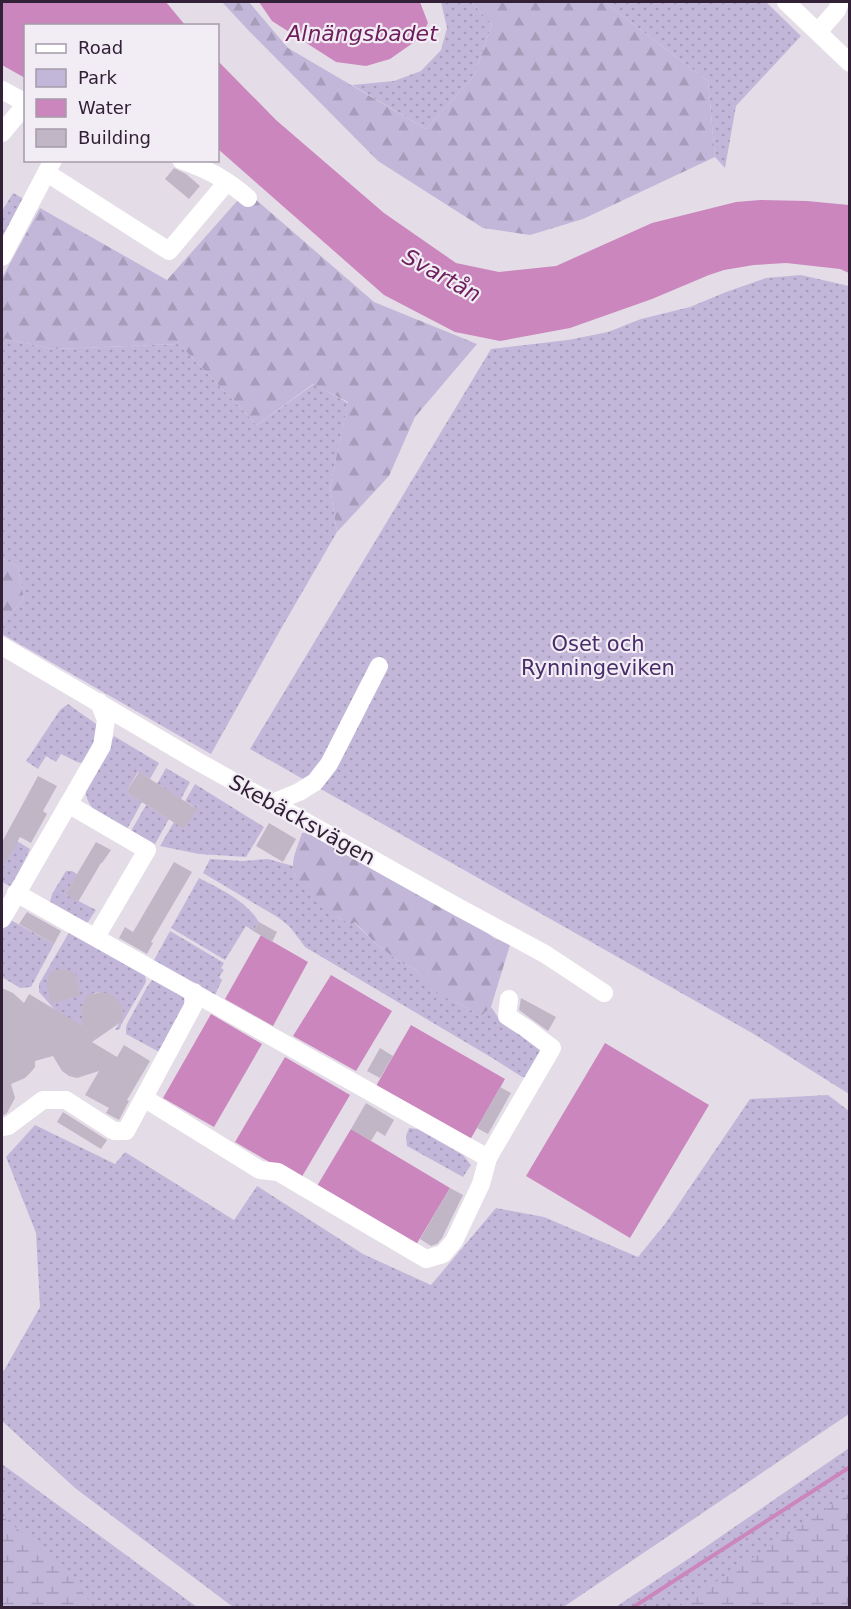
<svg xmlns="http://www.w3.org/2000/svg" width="851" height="1609" viewBox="0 0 851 1609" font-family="'DejaVu Sans',sans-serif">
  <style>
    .green { fill: url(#green-dots) }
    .forest { fill: url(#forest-firs) }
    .wetland { fill: url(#wetland-marsh) }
    .water { fill: #cb87bd }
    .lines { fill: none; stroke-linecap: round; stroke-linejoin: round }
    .stream { stroke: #cb87bd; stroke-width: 4 }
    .building { fill: #c0b6c6 }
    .minor { stroke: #fff; stroke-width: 18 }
    .labels { text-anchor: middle; stroke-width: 4.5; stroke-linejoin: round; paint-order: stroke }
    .park-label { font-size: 21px; fill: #492d6b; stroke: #f2edf5 }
    .street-label { font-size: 21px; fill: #322037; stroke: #f2edf5 }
    .water-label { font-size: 22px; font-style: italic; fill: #6e1e5c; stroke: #f2edf5 }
  </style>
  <defs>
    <pattern id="green-dots" width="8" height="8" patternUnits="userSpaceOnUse" patternTransform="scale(1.5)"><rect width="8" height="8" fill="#c2b7d9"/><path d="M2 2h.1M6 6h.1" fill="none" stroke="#a79dbb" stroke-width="1.8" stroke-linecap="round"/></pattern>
    <pattern id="forest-firs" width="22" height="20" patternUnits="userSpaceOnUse" patternTransform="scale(1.5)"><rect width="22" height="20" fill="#c2b7d9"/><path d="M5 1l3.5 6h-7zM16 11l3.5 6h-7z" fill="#a79dbb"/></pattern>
    <pattern id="wetland-marsh" width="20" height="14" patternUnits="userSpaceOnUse" patternTransform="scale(1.5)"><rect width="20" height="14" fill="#c2b7d9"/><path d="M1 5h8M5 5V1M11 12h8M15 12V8" fill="none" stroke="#a79dbb"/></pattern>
  </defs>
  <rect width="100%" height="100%" fill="#e4dde8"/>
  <path class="green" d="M441,2H471L492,24L474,76L426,129L352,85L394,81L421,71L441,50L447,28Z
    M604,2H766L801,36L736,106L725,168L715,157L708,81Z
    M13,193L24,199L2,239V211Z
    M801,275L849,286V1094L752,1033L250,749L491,349L568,340L608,332L641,319L690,307L726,292L766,278Z
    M2,338L53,349L179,344L257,425L314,384L348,403L330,487L337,532L278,634L211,754L2,634V623L24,599L18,567L2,558Z
    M68,704L99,726L100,731L82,763L77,762L61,754L56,762L46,756L38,769L26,761L60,710Z
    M114,736L159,763L150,779L138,772L126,792L142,802L127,829L94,810C88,803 85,796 86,787Z
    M166,768L190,782L181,799L157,784Z
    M195,784L264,827L246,857L199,854L160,846L174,822L184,829L196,808L185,801Z
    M146,805L169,819L155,844L131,831Z
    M17,841L30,849L12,887L2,882V869Z
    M210,859L243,861L268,859L293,866L295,876L340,919L354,922L376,944L400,962L416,970L435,992L471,1010L480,1017L491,1007L498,1017L538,1046L542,1053L529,1077H522L494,1059L305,947L290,927L279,918L203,873Z
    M66,871H72L77,874L65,894L96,910L88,922H82L50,902L52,894Z
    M199,878C221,889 246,901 259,922L253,931L246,926L225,960L171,928Z
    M9,919L54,944L31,987L20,988L2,977V931Z
    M170,931L224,963L221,968L224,970L219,977L222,980L215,995L153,962Z
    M71,932L145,972L146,982L121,1025L120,1029L115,1030C127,1013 125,1005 107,995C102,992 97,992 92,994C89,996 87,999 85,1001L84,1027L55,1010L39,992V984L68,934Z
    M152,980L181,992L186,1003L161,1053L126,1034V1027L128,1022L147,987Z
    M828,1095L849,1111V1414L562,1608L233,1607L75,1488L2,1421V1374L40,1307L36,1233L6,1157L35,1125L115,1164L125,1152L234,1220L257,1186L363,1254L431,1285L496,1208L544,1217L638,1257L665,1224L750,1099Z
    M409,1128L418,1129L463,1155L471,1165L463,1177L407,1146L406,1136Z
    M849,1448V1607L614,1608L691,1557Z
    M2,1464L197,1607H2Z"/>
  <path class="forest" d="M222,2H249L288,48L426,129L474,76L492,24L471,2H604L708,81L715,157L583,219L530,235L483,228L378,161L249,31Z
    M246,191L374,302L477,344L415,417L389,476L337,532L330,487L348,402L313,384L257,425L179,344L53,349L2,338V278L40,208L167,280Z
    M2,558L18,567L24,599L2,623Z
    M310,832L418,881L494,938L510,945L491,1007L480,1017L471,1010L434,992L416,970L400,962L376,944L355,922L351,924C334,917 292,887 293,866C293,855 299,843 302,833Z"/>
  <path class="wetland" d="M849,1494V1607H678Z
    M2,1516L63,1567L94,1607H2Z"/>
  <path class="water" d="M2,2H166L185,25L26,26L25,78L2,65Z
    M259,2H420L428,23L420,38L390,59L366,66L336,62L272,21Z
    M218,61L276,120L384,213L456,263L499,272L556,266L652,223L736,202L760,200L807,201L849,205V273L840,269L786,263L754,265L724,270L709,275L652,299L570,328L500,341L455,332L384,295L218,149Z
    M261,935L308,962L273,1026L225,999Z
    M331,975L392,1011L356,1071L293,1036Z
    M211,1014L262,1044L214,1127L163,1098Z
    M411,1025L505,1079L470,1140L376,1086Z
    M605,1043L709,1105L630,1238L526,1176Z
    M285,1057L350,1095L300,1180L235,1142Z
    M351,1129L450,1188L416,1245L317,1186Z"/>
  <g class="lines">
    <path class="stream" d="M632,1608L850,1467"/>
  </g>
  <path class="building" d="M174,168L186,174L200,186L189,199L165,179Z
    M139,772L197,809L184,829L126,792Z
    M38,776L57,786L43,811L47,814L31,843L20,837L2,869V842Z
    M269,823L296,839L283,862L256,846Z
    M96,842L111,850L102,863H101L78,902L65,894Z
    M174,862L192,872L151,942L153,943L147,954L119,938L125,927L133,932Z
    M27,912L61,931L54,944L19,924Z
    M259,922L277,932L272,942L253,931Z
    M63,969L71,971L76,975L80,995L51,1004L47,983L49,975L55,970Z
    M2,988L13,993L24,1003L29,994L83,1026L81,1009L87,995L102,992L112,995L119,1001L122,1009L123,1015L121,1022L92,1042L117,1057L124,1045L150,1061L127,1100L129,1101L119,1120L106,1113L109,1108L85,1095L99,1071L77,1078L69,1076L62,1071L53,1056L35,1061V1067L31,1072L25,1078L11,1084L15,1098L7,1113L2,1116Z
    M521,998L556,1017L548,1031L519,1010Z
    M380,1048L393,1056L380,1078L367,1071Z
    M500,1087L511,1093L488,1134L477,1128Z
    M366,1103L394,1120L385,1136L377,1131L371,1141L351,1129Z
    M63,1112L107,1140L101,1149L57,1122Z
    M450,1188L463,1195L442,1238L437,1244L431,1246L420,1239Z"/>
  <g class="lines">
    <path class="minor" d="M786,2L850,63
      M818,32L837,10L840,2
      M2,90L26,103
      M2,133L26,104
      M181,160C209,170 226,179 248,198
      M47,173L169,251L227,182
      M2,257L53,160
      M2,646L197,761L456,906L545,954L604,993
      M272,803L299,792L315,782L329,764L379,666
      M68,804L147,850L96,937
      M16,893L488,1158
      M2,919L102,746L106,720L99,702
      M144,1098L260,1170L278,1172L426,1259L443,1254L454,1241L481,1184L488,1158L552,1048L527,1029L507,1016L509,999
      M2,1127L8,1126L43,1100H66L114,1131H126L193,1006L194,992"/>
  </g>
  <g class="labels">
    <g class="park-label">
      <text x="598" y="651">Oset och<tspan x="598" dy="24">Rynningeviken</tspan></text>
    </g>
    <g class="street-label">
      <text transform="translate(302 820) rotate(29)" y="7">Skebäcksvägen</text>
    </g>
    <g class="water-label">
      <text x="362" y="41">Alnängsbadet</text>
      <text transform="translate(442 275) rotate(29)" y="8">Svartån</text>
    </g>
  </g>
  <rect width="851" height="1609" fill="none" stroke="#322037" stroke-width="6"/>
  <rect x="24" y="24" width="195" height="138" fill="#f2edf5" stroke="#a59ba9" stroke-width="1.5"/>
  <rect x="36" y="44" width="30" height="9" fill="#ffffff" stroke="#a59ba9" stroke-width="1.5"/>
  <text x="78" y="54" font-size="18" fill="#322037">Road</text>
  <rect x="36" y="69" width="30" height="18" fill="#c2b7d9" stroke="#a59ba9" stroke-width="1.5"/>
  <text x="78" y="84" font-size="18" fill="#322037">Park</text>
  <rect x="36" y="99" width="30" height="18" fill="#cb87bd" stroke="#a59ba9" stroke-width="1.5"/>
  <text x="78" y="114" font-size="18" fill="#322037">Water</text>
  <rect x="36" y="129" width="30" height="18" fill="#c0b6c6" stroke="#a59ba9" stroke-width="1.5"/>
  <text x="78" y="144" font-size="18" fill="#322037">Building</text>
</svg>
